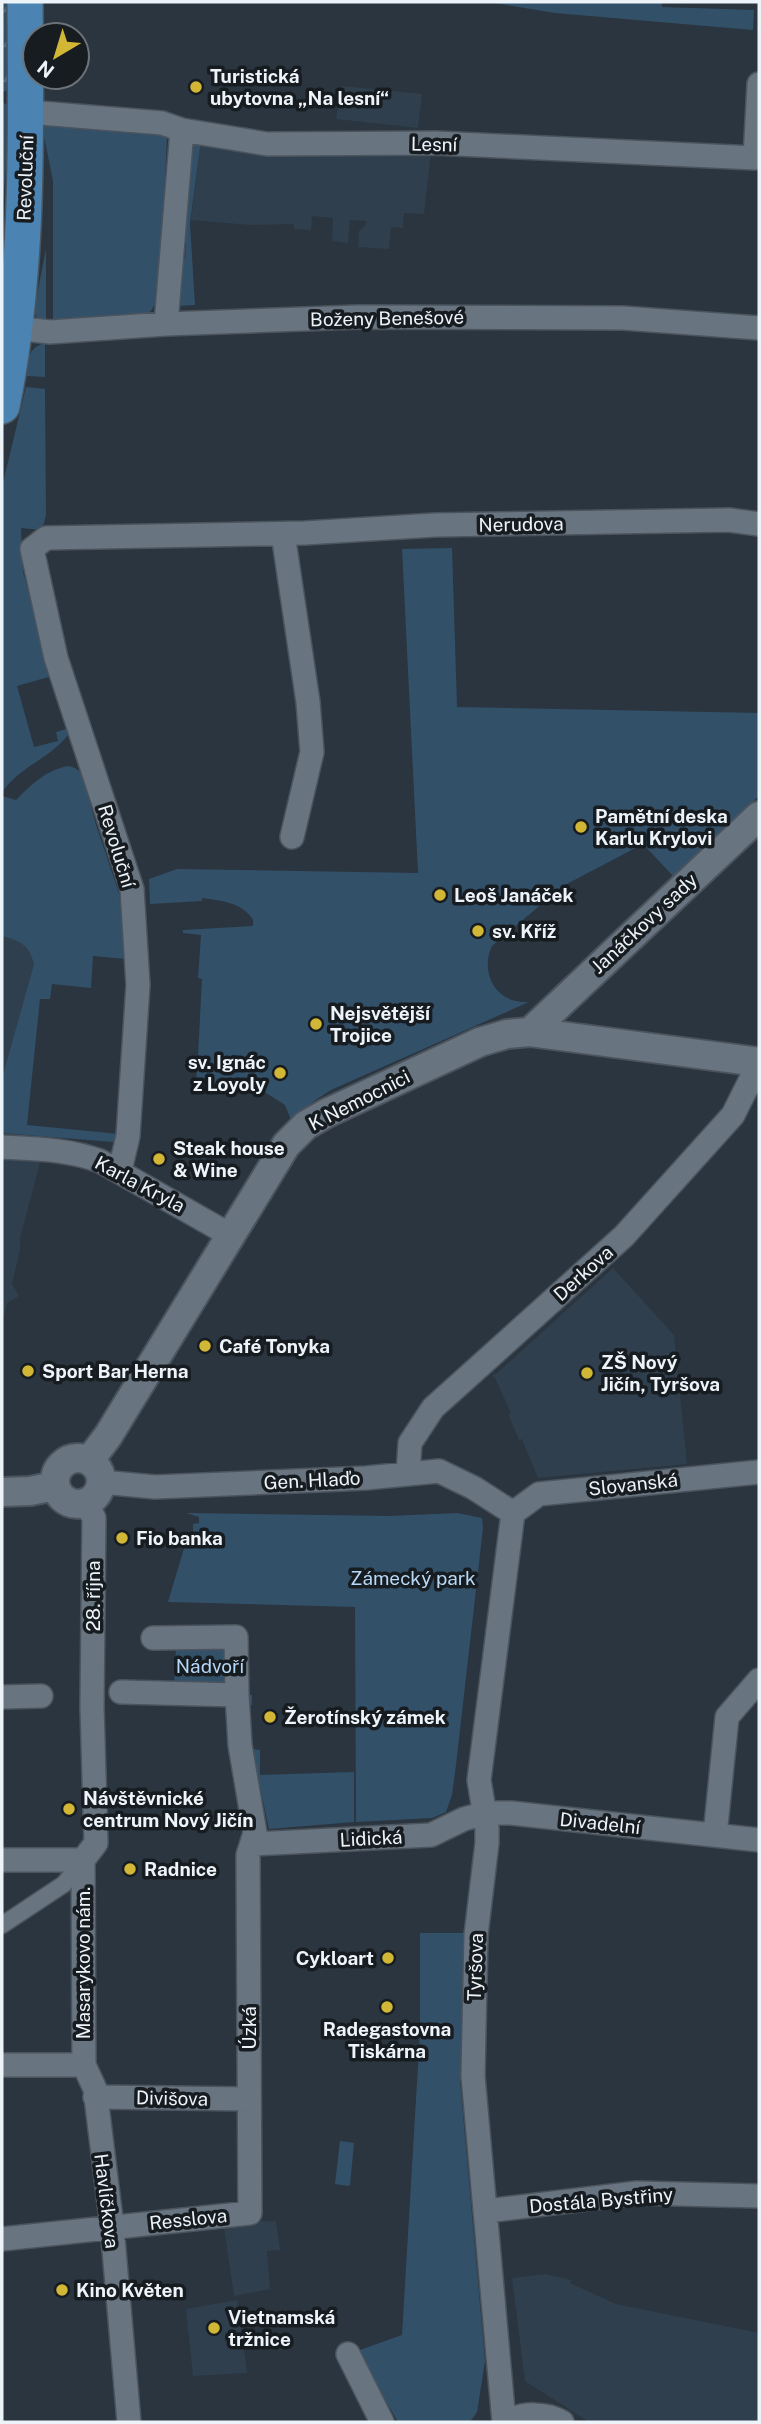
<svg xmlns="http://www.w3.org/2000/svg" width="761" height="2424" viewBox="0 0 761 2424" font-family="'Public Sans',sans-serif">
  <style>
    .built { fill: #2f3f4e }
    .green { fill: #335069 }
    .forest { fill: url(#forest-firs) }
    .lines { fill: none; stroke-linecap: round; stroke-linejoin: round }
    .pedestrian-casing { stroke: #4b545d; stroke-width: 19 }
    .minor-casing { stroke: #4b545d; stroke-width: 26 }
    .tertiary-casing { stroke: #4b545d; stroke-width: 32 }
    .primary-casing { stroke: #4b545d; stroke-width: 38 }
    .pedestrian { stroke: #687480; stroke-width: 16 }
    .minor { stroke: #687480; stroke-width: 23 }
    .tertiary { stroke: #687480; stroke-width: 28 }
    .primary { stroke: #4b84b2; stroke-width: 35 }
    .poi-dot { fill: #d2b736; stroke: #171c21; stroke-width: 2.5 }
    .labels { text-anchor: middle; stroke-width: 7; stroke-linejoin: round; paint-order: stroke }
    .poi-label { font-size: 19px; font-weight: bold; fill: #ecf4fa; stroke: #171c21; text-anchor: start }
    .street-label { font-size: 19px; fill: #ecf4fa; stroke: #171c21 }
    .park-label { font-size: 19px; fill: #b7d8f7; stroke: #171c21 }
  </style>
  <defs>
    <pattern id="forest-firs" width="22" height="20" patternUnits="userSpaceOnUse" patternTransform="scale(1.75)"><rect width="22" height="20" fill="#335069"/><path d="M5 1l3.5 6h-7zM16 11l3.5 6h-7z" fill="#516a7f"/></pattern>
  </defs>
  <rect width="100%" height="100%" fill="#2a353f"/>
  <path class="built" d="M342,86L422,94L418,128L336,119Z
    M201,140L431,151L424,214L404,213L403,228L391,227L389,249L358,247L359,231L366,225V221L350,220L348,243L332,241L333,218L312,216L311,230L294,229V224L250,225L191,220Z
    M2,936L21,942L31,952L34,964L2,1078Z
    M2,1133L43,1137L41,1159L20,1238V1250L12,1284L19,1296L7,1303L2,1324Z
    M613,1268L674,1335L687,1464L538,1478L522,1439L519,1440L508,1414L511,1413L495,1378L492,1375L496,1374Z
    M276,2221L280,2250L267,2251L270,2289L234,2296L224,2227L247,2226L246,2222Z
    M546,2274L571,2280L570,2283L616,2304L759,2333V2422H589L525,2381L512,2278Z
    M237,2300L247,2373L193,2376L186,2309Z"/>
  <path class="green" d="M488,2H662V7L754,10L753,30L555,13Z
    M2,102L7,105L6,167L2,217Z
    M44,121L164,133L167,138L159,297L151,311L140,316L53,322V181L44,136Z
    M201,140L190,223L195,305L177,306L178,259H185L186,243L179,241L183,156L192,143Z
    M46,249V323C38,321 36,318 34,310Z
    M45,343V377L27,376C28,360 27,348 45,343Z
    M26,387L45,389L46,515L42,530L21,528L23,572L52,676L17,686L34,747L58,741L56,732L66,729L68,735C50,759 18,767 2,793V487Z
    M452,548L457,707L759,713V796L673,876L643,844L563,886L492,946C479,973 497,1005 529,1002L331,1090L314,1101L292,1122L285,1105L241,1077L236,1088L196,1082C199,1047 200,1014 202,979L198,978L201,935L183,933V930L253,926V920C242,902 222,901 202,898V901L150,904L149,879L177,869L418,873L402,549Z
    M69,766L75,768L82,773L96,825L119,893L126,959L93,956L91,988L52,984L50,999H40L27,1125L119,1134L113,1142L2,1133V1078L34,964C28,943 21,942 2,936V796L16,800C31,785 47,769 69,766Z
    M186,1513L391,1516L457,1513L482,1518L483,1528L456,1765L452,1795L446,1812L432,1818L356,1822L355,1607L168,1602L185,1545L186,1536H193V1524L199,1523V1517Z
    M153,1628L245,1630L246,1694L252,1695V1705L233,1702L174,1683L176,1649Z
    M252,1749L260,1750V1775L354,1772V1822L269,1829Z
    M420,1933H463L465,2081H460L485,2361L477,2412L470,2422H398L357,2351L402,2335L420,2032Z
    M340,2141L354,2143L350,2185L348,2186L335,2184Z"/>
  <path class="forest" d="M2,2H6L8,85L6,91L2,92Z"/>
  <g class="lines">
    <g class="pedestrian-casing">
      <path id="pedestrian" d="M2,1925L64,1884L83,1860"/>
    </g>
    <g class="minor-casing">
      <path id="minor" d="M40,113L162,123L182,130L267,144L436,143L755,158L759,84
        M166,324L182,130
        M15,328L50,332L166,324L358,317L623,318L759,328
        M283,534L308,702L312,752L292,837
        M2,1147C36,1149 68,1149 100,1161L230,1235
        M120,1170L128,1136L138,985L132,889L56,658L32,549L46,538L305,533L435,525L729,520L759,524
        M408,1474L410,1443L433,1408L624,1236L733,1115L759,1063
        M101,1482L155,1487L366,1478L439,1471L474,1488L513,1513
        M513,1513L539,1494L759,1472
        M153,1638L236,1637L237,1695
        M2,1697L41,1696
        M715,1835L727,1717L759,1680
        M252,1844L431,1835L464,1819L485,1813H511L759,1840
        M2,1860H83
        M83,1860L84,2065L95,2089L112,2227L129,2422
        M83,1860L96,1843L92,1707L94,1518L86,1503
        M2,2065H84
        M95,2097L249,2099
        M486,2211L637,2193L759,2196
        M2,2239L250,2213L248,1855L255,1833L240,1745L237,1695L121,1692
        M348,2354L382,2422
        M504,2422L473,2076L476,1935L487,1843V1828L479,1780L513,1513
        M508,2422C522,2412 547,2413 562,2422"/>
    </g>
    <g class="tertiary-casing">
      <path id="tertiary" d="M530,1032L759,816
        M55 1481a23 23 0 1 1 46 0a23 23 0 1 1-46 0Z
        M89,1461L108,1436L286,1145L306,1125L327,1113L480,1042L507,1034L530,1032L759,1062
        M2,1492L30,1491L55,1486"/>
    </g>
    <g class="primary-casing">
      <path id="primary" d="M2,406C29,273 26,137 25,2"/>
    </g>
    <use href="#pedestrian" class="pedestrian"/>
    <use href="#minor" class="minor"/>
    <use href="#tertiary" class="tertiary"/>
    <use href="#primary" class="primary"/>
  </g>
  <g class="poi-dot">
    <circle cx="196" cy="87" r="7"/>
    <circle cx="581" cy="827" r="7"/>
    <circle cx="440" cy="895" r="7"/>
    <circle cx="478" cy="931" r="7"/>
    <circle cx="316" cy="1024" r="7"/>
    <circle cx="280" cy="1073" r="7"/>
    <circle cx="159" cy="1159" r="7"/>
    <circle cx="205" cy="1346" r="7"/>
    <circle cx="28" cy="1371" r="7"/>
    <circle cx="587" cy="1373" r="7"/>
    <circle cx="122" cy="1538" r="7"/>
    <circle cx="270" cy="1717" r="7"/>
    <circle cx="69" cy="1809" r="7"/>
    <circle cx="130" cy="1869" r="7"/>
    <circle cx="388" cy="1958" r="7"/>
    <circle cx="387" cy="2007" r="7"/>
    <circle cx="62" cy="2290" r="7"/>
    <circle cx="214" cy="2328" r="7"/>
  </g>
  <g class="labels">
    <g class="poi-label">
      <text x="210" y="83">Turistická<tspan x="210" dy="22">ubytovna „Na lesní“</tspan></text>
      <text x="595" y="823">Pamětní deska<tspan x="595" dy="22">Karlu Krylovi</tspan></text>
      <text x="454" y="902">Leoš Janáček</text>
      <text x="492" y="938">sv. Kříž</text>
      <text x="330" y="1020">Nejsvětější<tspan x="330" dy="22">Trojice</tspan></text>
      <text x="266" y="1069" text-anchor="end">sv. Ignác<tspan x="266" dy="22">z Loyoly</tspan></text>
      <text x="173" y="1155">Steak house<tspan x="173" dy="22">&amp; Wine</tspan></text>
      <text x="219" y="1353">Café Tonyka</text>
      <text x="601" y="1369">ZŠ Nový<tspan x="601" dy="22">Jičín, Tyršova</tspan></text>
      <text x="42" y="1378">Sport Bar Herna</text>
      <text x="136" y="1545">Fio banka</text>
      <text x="284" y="1724">Žerotínský zámek</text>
      <text x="83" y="1805">Návštěvnické<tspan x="83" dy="22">centrum Nový Jičín</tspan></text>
      <text x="144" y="1876">Radnice</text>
      <text x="374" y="1965" text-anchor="end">Cykloart</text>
      <text x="387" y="2036" text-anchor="middle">Radegastovna<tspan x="387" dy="22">Tiskárna</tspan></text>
      <text x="76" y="2297">Kino Květen</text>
      <text x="228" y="2324">Vietnamská<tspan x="228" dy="22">tržnice</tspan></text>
    </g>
    <g class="street-label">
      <text transform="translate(434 144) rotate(1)" y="7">Lesní</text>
      <text transform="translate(25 178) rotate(-88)" y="7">Revoluční</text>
      <text transform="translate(387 318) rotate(-1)" y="7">Boženy Benešové</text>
      <text transform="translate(521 524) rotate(-1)" y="7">Nerudova</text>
      <text transform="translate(117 846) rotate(73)" y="7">Revoluční</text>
      <text transform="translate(644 923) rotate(-43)" y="7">Janáčkovy sady</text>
      <text transform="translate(359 1100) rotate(-27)" y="7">K Nemocnici</text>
      <text transform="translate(140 1184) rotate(28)" y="7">Karla Kryla</text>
      <text transform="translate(583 1273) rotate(-42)" y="7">Derkova</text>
      <text transform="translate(312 1480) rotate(-3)" y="7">Gen. Hlaďo</text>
      <text transform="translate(633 1484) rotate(-6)" y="7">Slovanská</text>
      <text transform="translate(93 1596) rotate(-90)" y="7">28. října</text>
      <text transform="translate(600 1823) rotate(6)" y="7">Divadelní</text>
      <text transform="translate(371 1838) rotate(-3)" y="7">Lidická</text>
      <text transform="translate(83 1963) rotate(-90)" y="7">Masarykovo nám.</text>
      <text transform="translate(475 1967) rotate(-88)" y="7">Tyršova</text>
      <text transform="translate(249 2028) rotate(-90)" y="7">Úzká</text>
      <text transform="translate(172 2098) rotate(1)" y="7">Divišova</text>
      <text transform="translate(601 2200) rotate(-5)" y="7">Dostála Bystřiny</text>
      <text transform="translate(107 2201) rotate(83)" y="7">Havlíčkova</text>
      <text transform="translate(188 2219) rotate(-6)" y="7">Resslova</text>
    </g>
    <g class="park-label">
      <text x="413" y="1585">Zámecký park</text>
      <text x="210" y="1673">Nádvoří</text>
    </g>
  </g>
  <rect width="761" height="2424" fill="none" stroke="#ecf4fa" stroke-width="7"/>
  <g transform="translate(56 56) rotate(218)"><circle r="33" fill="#171c21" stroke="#6c7278" stroke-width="2"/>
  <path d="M0-5L12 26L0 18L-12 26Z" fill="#d2b736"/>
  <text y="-10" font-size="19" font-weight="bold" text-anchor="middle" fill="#ecf4fa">N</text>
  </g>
</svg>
